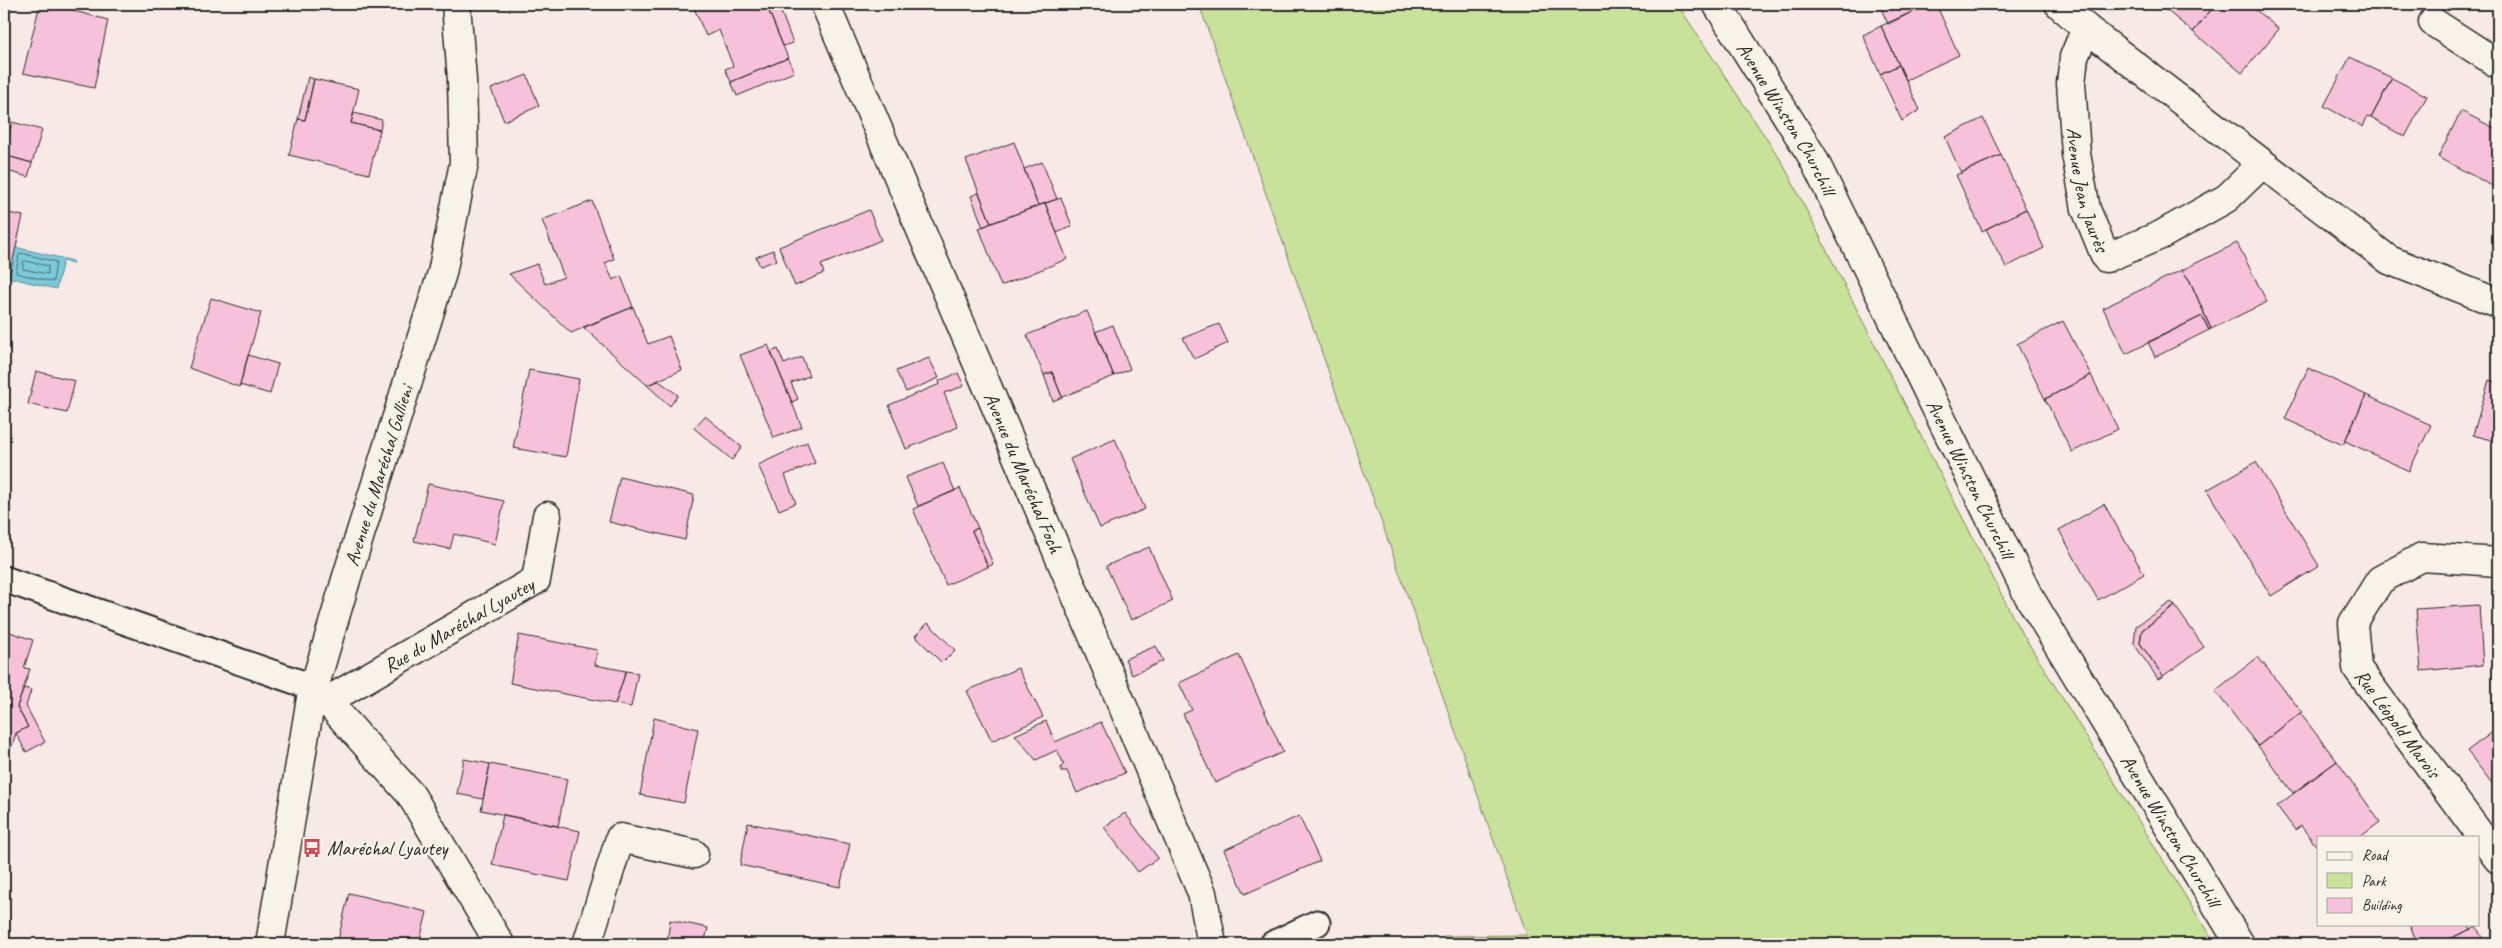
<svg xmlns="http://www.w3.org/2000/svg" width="2502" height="948" viewBox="0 0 2502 948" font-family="Caveat,sans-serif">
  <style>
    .green { fill: #c7e299; stroke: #798662 }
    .water { fill: #7ccad9; stroke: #5c8a93 }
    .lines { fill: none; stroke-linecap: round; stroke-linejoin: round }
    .shore { stroke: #4b6b71; stroke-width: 1 }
    .building { fill: #f8c1da; stroke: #2b2b2b }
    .service-casing { stroke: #2b2b2b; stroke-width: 29 }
    .minor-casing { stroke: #2b2b2b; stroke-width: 31 }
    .secondary-casing { stroke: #2b2b2b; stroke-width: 31 }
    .service { stroke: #f7f3e8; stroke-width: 25 }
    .minor { stroke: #f7f3e8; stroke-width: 28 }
    .secondary { stroke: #f7f3e8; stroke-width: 28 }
    .labels { text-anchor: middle; stroke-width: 5; stroke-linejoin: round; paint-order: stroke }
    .street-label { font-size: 20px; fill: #2b2b2b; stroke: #f7f3e8 }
    .poi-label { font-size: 20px; fill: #2b2b2b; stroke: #f7f3e8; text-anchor: start }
  </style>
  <rect width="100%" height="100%" fill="#f7e9e5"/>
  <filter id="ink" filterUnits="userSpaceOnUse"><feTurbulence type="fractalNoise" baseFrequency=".02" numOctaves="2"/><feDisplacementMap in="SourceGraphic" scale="10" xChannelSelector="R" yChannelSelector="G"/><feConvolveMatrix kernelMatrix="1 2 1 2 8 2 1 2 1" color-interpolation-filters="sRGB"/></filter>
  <g filter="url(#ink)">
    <path class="green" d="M1199,4H1677L1782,162L2017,625L2215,944H1450L1444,936L1527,935Z"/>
    <path class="water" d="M15,247L73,261L72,264L63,261L56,289L8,277Z"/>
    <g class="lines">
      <path class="shore" d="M21,253L56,262L53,282L16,273L19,255Z
        M26,261L48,266V274L23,269V262Z"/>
    </g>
    <path class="building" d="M40,4H76L74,11L108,20L94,88L23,73Z
      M705,4H766L788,58L731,82L725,69L733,66L719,30L706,36L694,8Z
      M766,4H778L793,43L783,46Z
      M1879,4H1929L1888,24Z
      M1929,4H1936L1959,55L1906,80L1881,26Z
      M2159,4H2216L2193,32Z
      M2216,4H2248L2279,29L2242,73L2193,32Z
      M1881,26L1899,65L1880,74L1863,35Z
      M2350,57L2392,78L2371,118L2367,117L2363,127L2324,106Z
      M788,58L794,72L737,96L731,82Z
      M1899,65L1920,110L1902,121L1880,74Z
      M527,75L539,106L504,121L491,89Z
      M308,77L314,79L305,120L298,119Z
      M2392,78L2427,96L2405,137L2371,118Z
      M314,79L359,89L351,123L380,130L369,174L289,155L298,119L305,120Z
      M2461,111L2498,130V189L2438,157Z
      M354,113L382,120L380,130L351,123Z
      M1983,118L2001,155L1961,173L1945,137Z
      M12,122L42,130L32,163L4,155Z
      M1014,142L1038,206L991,223L966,160Z
      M4,155L32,163L28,177L4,170Z
      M2001,155L2026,209L1982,231L1956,175Z
      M1042,162L1057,199L1038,206L1024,169Z
      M979,193L991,223L983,227L971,196Z
      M1061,198L1072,226L1057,233L1045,203Z
      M592,201L614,259L605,263L613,280L621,276L633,307L571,333L509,274L537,264L545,284L564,277L542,220Z
      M1045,203L1067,259L1001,286L979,228Z
      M2026,209L2044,248L2006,267L1986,229Z
      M869,210L881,240L821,265L824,273L795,286L779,247Z
      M4,212L23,216L7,286L4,285Z
      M2237,243L2267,302L2211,329L2190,281L2182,270Z
      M773,250L777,260L760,266L756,257Z
      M2182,270L2190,281L2211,329L2209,330L2202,316L2126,354L2103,308Z
      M211,298L261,313L239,387L189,368Z
      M633,307L648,344L669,336L682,370L647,385L583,327Z
      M1087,311L1114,376L1062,397L1052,372L1044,375L1027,335Z
      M2202,316L2209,330L2155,357L2148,342Z
      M2063,321L2091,375L2045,399L2017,344Z
      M1219,324L1228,343L1194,359L1183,338Z
      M1113,325L1130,369L1114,376L1095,332Z
      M768,345L802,427L774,438L740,355Z
      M778,349L784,364L802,357L809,376L791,383L798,399L792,402L771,352Z
      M248,355L278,364L270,394L240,385Z
      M929,358L939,378L906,392L896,371Z
      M2308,368L2366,395L2343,445L2285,419Z
      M529,370L579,379L566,457L513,448Z
      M36,371L75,381L67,413L28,404Z
      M1052,372L1062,397L1053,401L1044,375Z
      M958,373L964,386L944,393L958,427L906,449L889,405L940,384L939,381Z
      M2091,375L2118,429L2072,452L2045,399Z
      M2489,380L2498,383V442L2473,435Z
      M659,381L678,395L670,406L647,385Z
      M2366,395L2431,425L2409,471L2345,441Z
      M705,416L742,447L732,460L694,428Z
      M1115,439L1145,509L1100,528L1070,459Z
      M807,442L815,463L785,475L796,503L779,510L758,465Z
      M2256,462L2319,566L2271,596L2207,490Z
      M943,463L955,491L918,506L906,477Z
      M620,477L694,495L685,540L609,522Z
      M428,484L504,501L495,544L454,534L450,549L414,541Z
      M960,488L978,528L972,531L988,567L946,585L913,509Z
      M2104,504L2144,574L2098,600L2059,530Z
      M978,528L993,564L988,567L972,531Z
      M1149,547L1173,601L1131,620L1106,566Z
      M2171,602L2175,606L2142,630L2140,643L2163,676L2158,679L2134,644L2136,626Z
      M2479,605L2483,665L2421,671L2416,609Z
      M2175,606L2204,647L2163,676L2140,643L2142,630Z
      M928,623L955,650L942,663L915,636Z
      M4,630L33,640L24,668L30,669L17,707L28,727L16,733L12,746L4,749Z
      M519,635L597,650L595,665L626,671L615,704L510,683Z
      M1156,646L1163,661L1132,675L1125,659Z
      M1239,655L1283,752L1215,783L1183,714L1192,710L1179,683Z
      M2258,657L2302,712L2258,746L2215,691Z
      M1018,668L1043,717L992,741L967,691Z
      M626,671L638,673L631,707L615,704Z
      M24,688L31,690L26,706L45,742L26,752L16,733L28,727L17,707Z
      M2300,713L2337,761L2293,793L2258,746Z
      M654,718L698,729L684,803L640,795Z
      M1046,721L1055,742L1101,722L1125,773L1077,793L1067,771H1061V767L1064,764L1057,750L1036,760L1015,735Z
      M2498,728V791L2467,751Z
      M464,759L490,764L483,799L457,794Z
      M2337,761L2380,822L2360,837H2318V848L2301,826L2295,830L2277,806Z
      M490,764L567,779L558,826L481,810Z
      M1125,813L1158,858L1138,872L1104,827Z
      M503,815L580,831L569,881L492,865Z
      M1299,816L1320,861L1245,894L1224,850Z
      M748,823L850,844L840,887L740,865Z
      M349,893L427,912L419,944H355L338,940Z
      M670,920L708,928L704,944H667Z
      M2409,924H2468L2471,929L2438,944H2418Z
      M2476,926L2485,944H2438L2471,929Z"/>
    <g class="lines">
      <g class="service-casing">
        <path id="service" d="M4,579L315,688
          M1273,944L1317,923"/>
      </g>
      <g class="minor-casing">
        <g id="minor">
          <path id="s1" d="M825,4L1202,893L1212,944"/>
          <path d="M2059,4L2086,28L2389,260L2498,303"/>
          <path d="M2433,22L2498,64"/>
          <path id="s2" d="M2086,28L2074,57L2071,83L2076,154L2086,209L2106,258L2161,235L2227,198L2262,164"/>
          <path id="s3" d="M2498,562L2422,557L2380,580L2353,623L2357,668L2498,859"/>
          <path d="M311,698L327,701L411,795L500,944"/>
          <path id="s4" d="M327,701L536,580L547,516"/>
          <path id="s5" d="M270,944L311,698L348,573L442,273L464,163L462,80L456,4"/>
          <path d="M587,944L620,838L694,854"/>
        </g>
      </g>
      <g class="secondary-casing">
        <g id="secondary">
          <path id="s6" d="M1717,4L1812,156L2028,595L2240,944"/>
        </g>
      </g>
      <use href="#service" class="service"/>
      <use href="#minor" class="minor"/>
      <use href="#secondary" class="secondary"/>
    </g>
  </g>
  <defs>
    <g id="bus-bare" transform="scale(1.5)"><path d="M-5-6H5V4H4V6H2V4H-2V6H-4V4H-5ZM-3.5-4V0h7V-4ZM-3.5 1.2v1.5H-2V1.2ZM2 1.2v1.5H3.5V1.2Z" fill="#d1495b" stroke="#f7f3e8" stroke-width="2.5" paint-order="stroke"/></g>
  </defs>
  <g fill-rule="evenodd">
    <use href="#bus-bare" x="312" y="848"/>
  </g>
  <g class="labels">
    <g class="street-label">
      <text dy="7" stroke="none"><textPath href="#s6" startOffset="134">Avenue Winston Churchill</textPath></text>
      <text dy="7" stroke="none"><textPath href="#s2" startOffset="166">Avenue Jean Jaurès</textPath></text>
      <text dy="7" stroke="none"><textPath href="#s1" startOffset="509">Avenue du Maréchal Foch</textPath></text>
      <text dy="7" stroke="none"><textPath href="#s5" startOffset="482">Avenue du Maréchal Gallieni</textPath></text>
      <text dy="7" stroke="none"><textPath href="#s6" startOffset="539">Avenue Winston Churchill</textPath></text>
      <text dy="7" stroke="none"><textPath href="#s4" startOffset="152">Rue du Maréchal Lyautey</textPath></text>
      <text dy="7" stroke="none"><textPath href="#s3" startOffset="289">Rue Léopold Marois</textPath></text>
      <text dy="7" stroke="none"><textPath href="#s6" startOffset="944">Avenue Winston Churchill</textPath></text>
    </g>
    <g class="poi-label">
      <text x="327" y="855">Maréchal Lyautey</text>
    </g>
  </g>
  <rect width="2502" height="948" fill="none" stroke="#f7f3e8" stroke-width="20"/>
  <rect x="10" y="10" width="2482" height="928" fill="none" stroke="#2b2b2b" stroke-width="2" filter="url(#ink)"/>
  <rect x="2317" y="836" width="162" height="90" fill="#f7f3e8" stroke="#a5a39c"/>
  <rect x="2327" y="852" width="25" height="8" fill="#f7f3e8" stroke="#a5a39c"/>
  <text x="2362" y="860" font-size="15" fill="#2b2b2b">Road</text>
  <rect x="2327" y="873" width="25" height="15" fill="#c7e299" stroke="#a5a39c"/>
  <text x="2362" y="886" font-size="15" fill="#2b2b2b">Park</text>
  <rect x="2327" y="898" width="25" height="15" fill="#f8c1da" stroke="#a5a39c"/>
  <text x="2362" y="910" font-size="15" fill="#2b2b2b">Building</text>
</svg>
